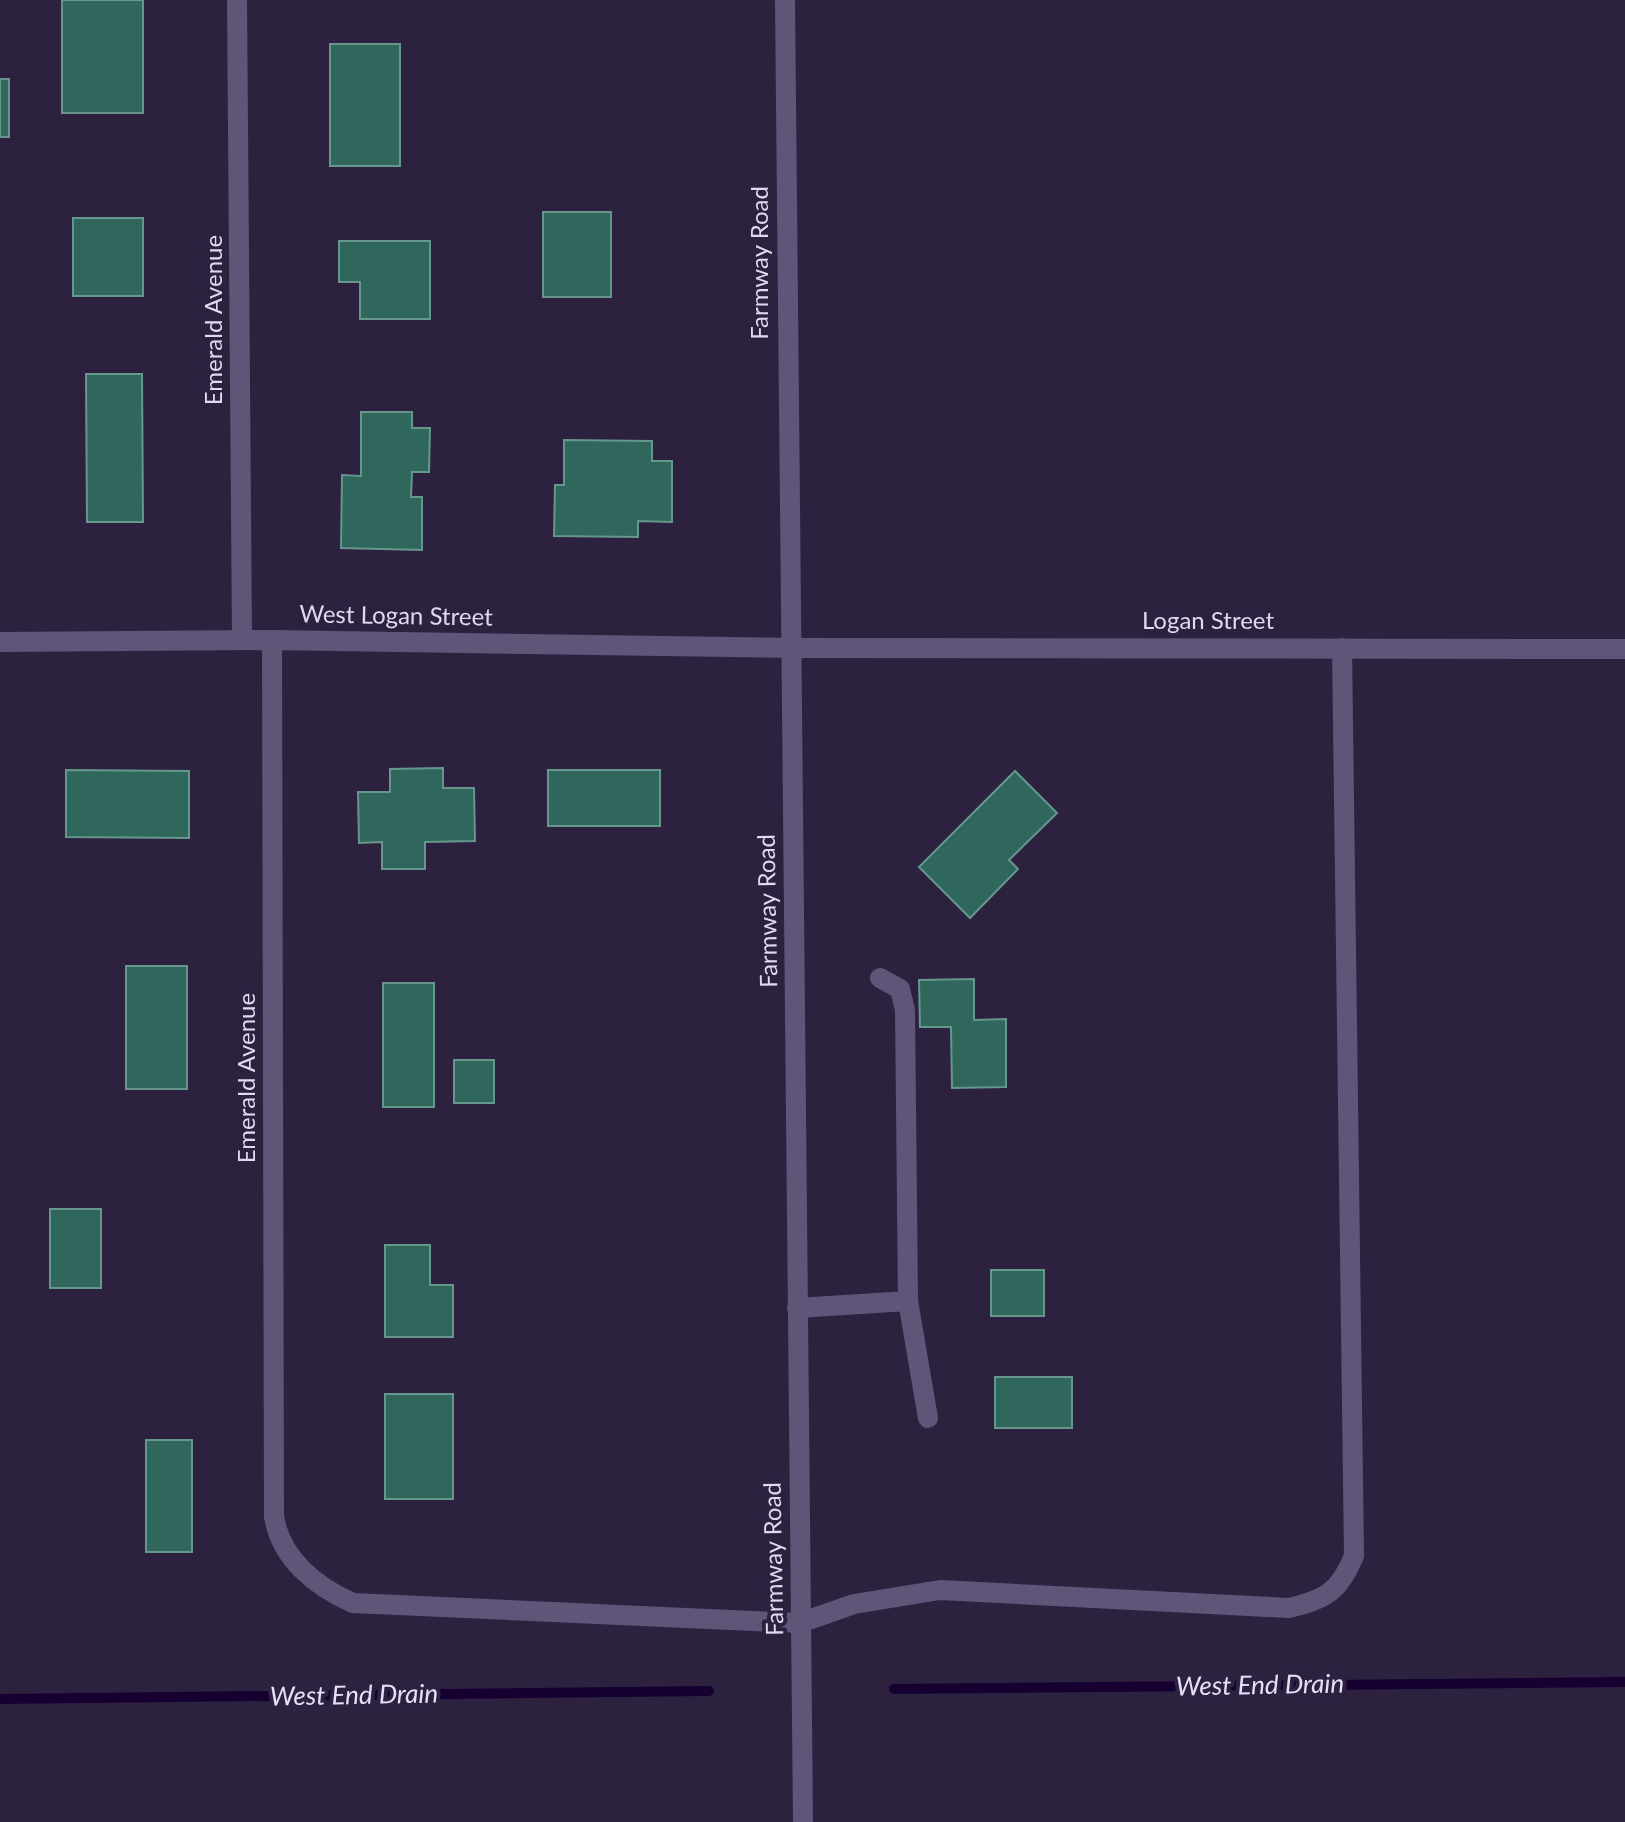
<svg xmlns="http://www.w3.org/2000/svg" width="1625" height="1822" viewBox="0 0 1625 1822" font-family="Lato,sans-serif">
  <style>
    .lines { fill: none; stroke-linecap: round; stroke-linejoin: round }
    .stream { stroke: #160031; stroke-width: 10 }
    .building { fill: #2f675c; stroke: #67978c; stroke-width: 2 }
    .lane { stroke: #605578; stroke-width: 20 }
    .street { stroke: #605578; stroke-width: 20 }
    .secondary { stroke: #605578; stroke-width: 20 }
    .labels { text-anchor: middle; stroke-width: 8; stroke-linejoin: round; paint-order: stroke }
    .street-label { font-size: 24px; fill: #dfdaee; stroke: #2c2240 }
    .water-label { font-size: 26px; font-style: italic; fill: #e6dffa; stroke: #2c2240 }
  </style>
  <rect width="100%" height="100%" fill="#2c2240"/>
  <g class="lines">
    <path class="stream" d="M894,1689L1625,1682
      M0,1699L709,1691"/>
  </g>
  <path class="building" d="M62,0H143V113H62Z
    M330,44H400V166H330Z
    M0,79H9V137H0Z
    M543,212H611V297H543Z
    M73,218H143V296H73Z
    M339,241H430V319H360V282H339Z
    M86,374H142L143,522H87Z
    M361,412H412V428H430L429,472H412L411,497H422V550L341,548L342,475L361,476Z
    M564,440L652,441V461H672V522L638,521V537L554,536L555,485H564Z
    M443,768V788H474L475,841L425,842V869H382V842L359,843L358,792H390V769Z
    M66,770L189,771V838L66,837Z
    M548,770H660V826H548Z
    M1015,771L1057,813L1009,860L1018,869L970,918L919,867Z
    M126,966H187V1089H126Z
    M974,979V1020L1006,1019V1087L952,1088L951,1027H920L919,980Z
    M383,983H434V1107H383Z
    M454,1060H494V1103H454Z
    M50,1209H101V1288H50Z
    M385,1245H430V1285H453V1337H385Z
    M991,1270H1044V1316H991Z
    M995,1377H1072V1428H995Z
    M385,1394H453V1499H385Z
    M146,1440H192V1552H146Z"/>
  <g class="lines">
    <path class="lane" d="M880,978L900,989L905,1010L908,1301L928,1418
      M797,1308L908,1301
      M274,1516C280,1558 316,1587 353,1603L800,1623L854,1604L940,1590L1289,1608C1326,1599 1339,1592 1354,1556L1342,648"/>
    <path class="street" d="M237,0L242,640
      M272,640L274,1516
      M791,648L1625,649"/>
    <path class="secondary" d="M785,0L803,1822
      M0,642L272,640L791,648"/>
  </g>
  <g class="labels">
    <g class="street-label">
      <text transform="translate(760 263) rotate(-90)" y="8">Farmway Road</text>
      <text transform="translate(214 320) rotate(-90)" y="8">Emerald Avenue</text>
      <text transform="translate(396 616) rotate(1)" y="8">West Logan Street</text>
      <text x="1208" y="629">Logan Street</text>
      <text transform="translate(768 911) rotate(-91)" y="8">Farmway Road</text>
      <text transform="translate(247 1078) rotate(-90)" y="8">Emerald Avenue</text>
      <text transform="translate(774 1559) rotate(-91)" y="8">Farmway Road</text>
    </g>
    <g class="water-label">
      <text transform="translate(1260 1685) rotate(-1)" y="9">West End Drain</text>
      <text transform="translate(354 1695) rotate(-1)" y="9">West End Drain</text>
    </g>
  </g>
</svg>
